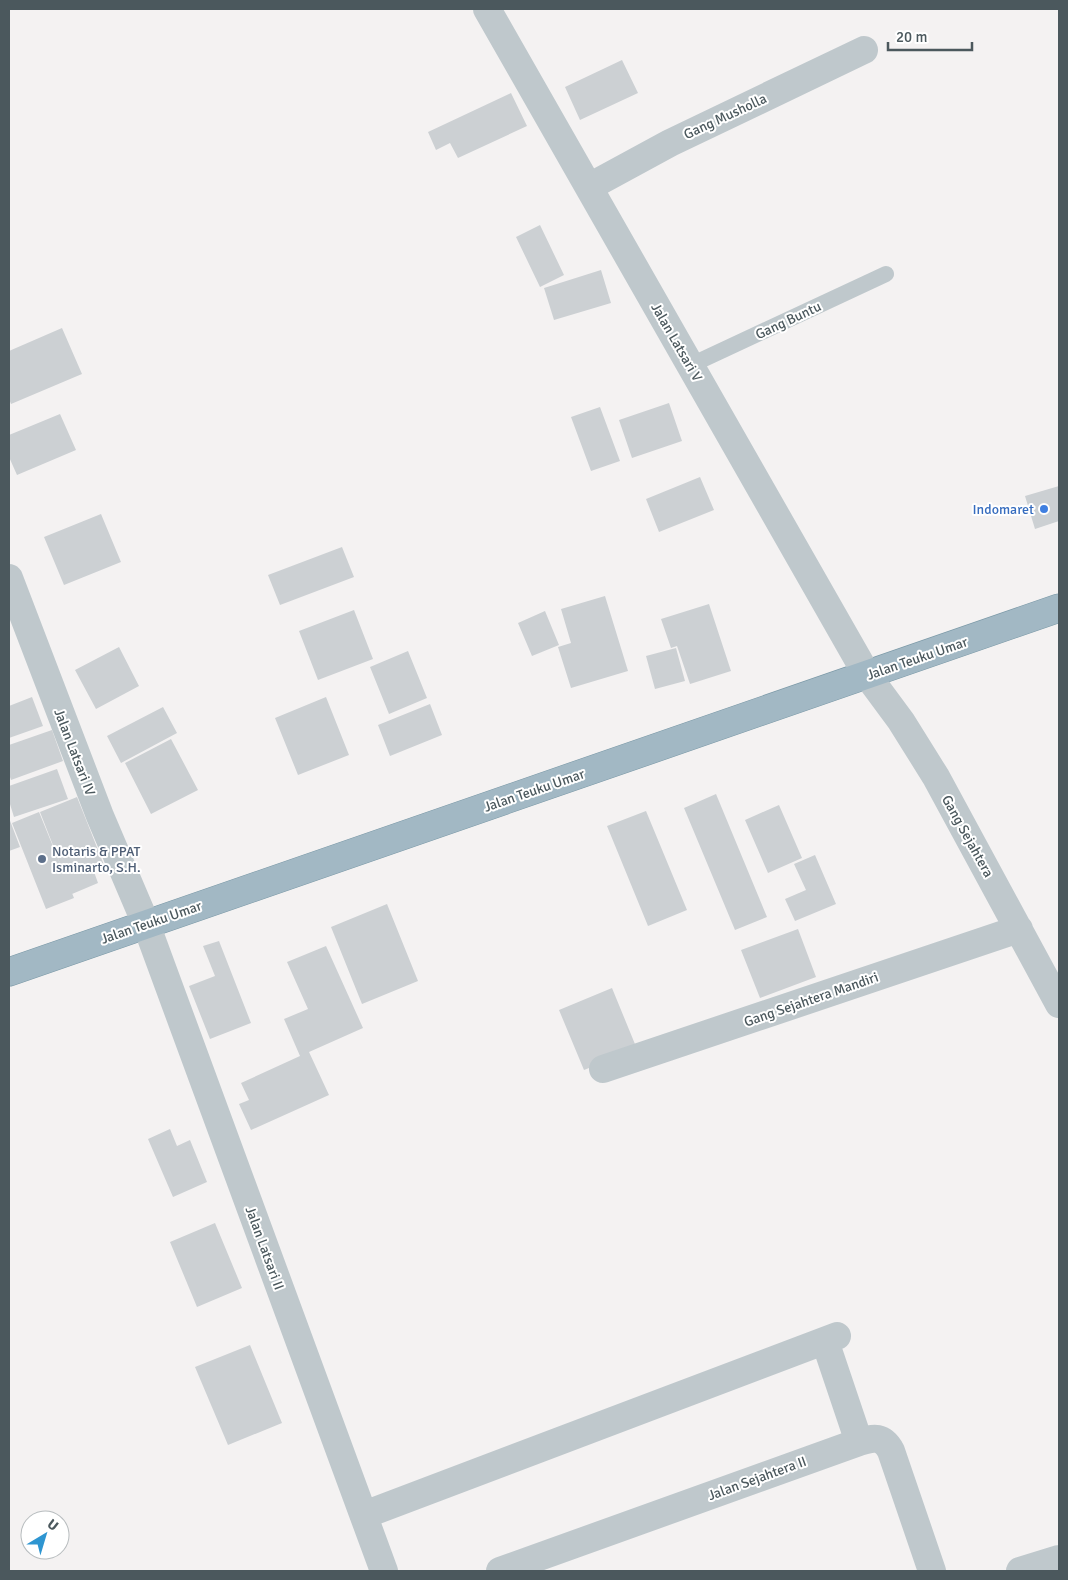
<svg xmlns="http://www.w3.org/2000/svg" width="1068" height="1580" viewBox="0 0 1068 1580" font-family="Signika,sans-serif">
  <style>
    .building { fill: #ccd0d3 }
    .lines { fill: none; stroke-linecap: round; stroke-linejoin: round }
    .trunk-casing { stroke: #7a98a6; stroke-width: 29 }
    .service { stroke: #bfc8cc; stroke-width: 16 }
    .minor { stroke: #bfc8cc; stroke-width: 28 }
    .trunk { stroke: #a2b8c4; stroke-width: 28 }
    .shop-dot { fill: #3f7fe0; stroke: #fff; stroke-width: 2 }
    .service-dot { fill: #5c6f8a; stroke: #fff; stroke-width: 2 }
    .labels { text-anchor: middle; stroke-width: 4; stroke-linejoin: round; paint-order: stroke }
    .street-label { font-size: 14px; fill: #4b585d; stroke: #fff }
    .shop-label { font-size: 14px; fill: #366cbe; stroke: #fff; text-anchor: end }
    .service-label { font-size: 14px; fill: #4e5e75; stroke: #fff; text-anchor: start }
  </style>
  <rect width="100%" height="100%" fill="#f4f2f2"/>
  <path class="building" d="M622,60L638,93L580,120L565,87Z
    M511,93L527,126L458,158L450,143L436,150L428,132Z
    M540,225L564,275L540,287L516,237Z
    M601,270L611,303L554,320L544,288Z
    M62,328L82,374L11,404L9,399V351Z
    M669,403L682,441L632,458L619,420Z
    M600,407L620,461L591,471L571,417Z
    M60,414L76,450L17,475L9,457V435Z
    M700,477L714,510L659,532L646,499Z
    M1059,486V521L1035,529L1025,496Z
    M101,514L121,562L64,585L44,537Z
    M342,547L354,577L280,605L268,575Z
    M605,596L628,671L571,688L558,647L571,643L561,609Z
    M709,604L731,671L690,684L677,646L671,648L661,619Z
    M354,610L373,659L318,680L299,631Z
    M545,611L559,645L532,656L518,623Z
    M119,647L139,686L96,709L75,670Z
    M676,648L685,681L655,689L646,656Z
    M408,651L427,698L389,714L370,667Z
    M32,697L43,726L9,738V706Z
    M326,697L349,755L298,775L275,718Z
    M430,704L442,735L390,756L378,725Z
    M163,707L177,733L121,763L107,736Z
    M52,730L63,761L11,780L9,774V745Z
    M171,739L198,790L151,814L125,763Z
    M57,769L68,799L14,817L9,801V786Z
    M716,794L767,917L735,930L684,808Z
    M77,797L104,865L93,869L98,883L72,894L40,812Z
    M779,805L802,858L768,873L745,820Z
    M646,811L687,910L648,926L607,826Z
    M39,812L74,898L46,909L12,823Z
    M9,818L20,847L9,851Z
    M815,855L836,904L795,921L785,899L806,890L794,864Z
    M387,904L418,981L362,1004L331,927Z
    M798,929L816,977L760,998L741,950Z
    M219,941L251,1023L210,1039L189,986L215,976L203,946Z
    M326,946L363,1028L309,1052L329,1095L251,1130L239,1104L249,1100L241,1083L300,1056L284,1019L308,1009L287,962Z
    M612,988L637,1049L584,1070L559,1010Z
    M170,1129L177,1146L190,1140L207,1182L173,1197L148,1139Z
    M215,1223L242,1288L197,1307L170,1242Z
    M250,1345L282,1423L228,1445L195,1367Z"/>
  <g class="lines">
    <g class="trunk-casing">
      <path id="trunk" d="M9,972L1059,608"/>
    </g>
    <path class="service" d="M691,365L886,274"/>
    <path class="minor" d="M487,9L867,675L901,721L936,777L1059,1004
      M589,187L670,143L864,50
      M9,578L100,816L146,924L384,1571
      M603,1069L1019,929
      M825,1341L859,1442
      M364,1515L837,1336
      M500,1571L859,1442C874,1437 883,1436 891,1451L932,1571
      M1020,1571L1059,1559"/>
    <use href="#trunk" class="trunk"/>
  </g>
  <circle class="shop-dot" cx="1044" cy="509" r="5"/>
  <circle class="service-dot" cx="42" cy="859" r="5"/>
  <g class="labels">
    <g class="street-label">
      <text transform="translate(725 116) rotate(-25)" y="5">Gang Musholla</text>
      <text transform="translate(788 320) rotate(-25)" y="5">Gang Buntu</text>
      <text transform="translate(677 342) rotate(60)" y="5">Jalan Latsari V</text>
      <text transform="translate(917 658) rotate(-19)" y="5">Jalan Teuku Umar</text>
      <text transform="translate(75 752) rotate(69)" y="5">Jalan Latsari IV</text>
      <text transform="translate(534 790) rotate(-19)" y="5">Jalan Teuku Umar</text>
      <text transform="translate(968 836) rotate(61)" y="5">Gang Sejahtera</text>
      <text transform="translate(151 922) rotate(-19)" y="5">Jalan Teuku Umar</text>
      <text transform="translate(811 999) rotate(-19)" y="5">Gang Sejahtera Mandiri</text>
      <text transform="translate(265 1248) rotate(70)" y="5">Jalan Latsari II</text>
      <text transform="translate(757 1478) rotate(-20)" y="5">Jalan Sejahtera II</text>
    </g>
    <g class="shop-label">
      <text x="1034" y="514">Indomaret</text>
    </g>
    <g class="service-label">
      <text x="52" y="856">Notaris &amp; PPAT<tspan x="52" dy="16">Isminarto, S.H.</tspan></text>
    </g>
  </g>
  <rect width="1068" height="1580" fill="none" stroke="#4b585d" stroke-width="20"/>
  <g transform="translate(45 1535) rotate(38)"><circle r="24" fill="#ffffff" stroke="#b7bcbe"/>
  <path d="M0-4L9 19L0 12L-9 19Z" fill="#2e95d1"/>
  <text y="-8" font-size="14" font-weight="bold" text-anchor="middle" fill="#4b585d">U</text>
  </g>
  <path d="M888 42v8h84v-8" fill="none" stroke="#4b585d" stroke-width="2.5"/>
  <text x="896" y="42" font-size="15" fill="#4b585d" stroke="#ffffff" stroke-width="4" paint-order="stroke">20 m</text>
</svg>
